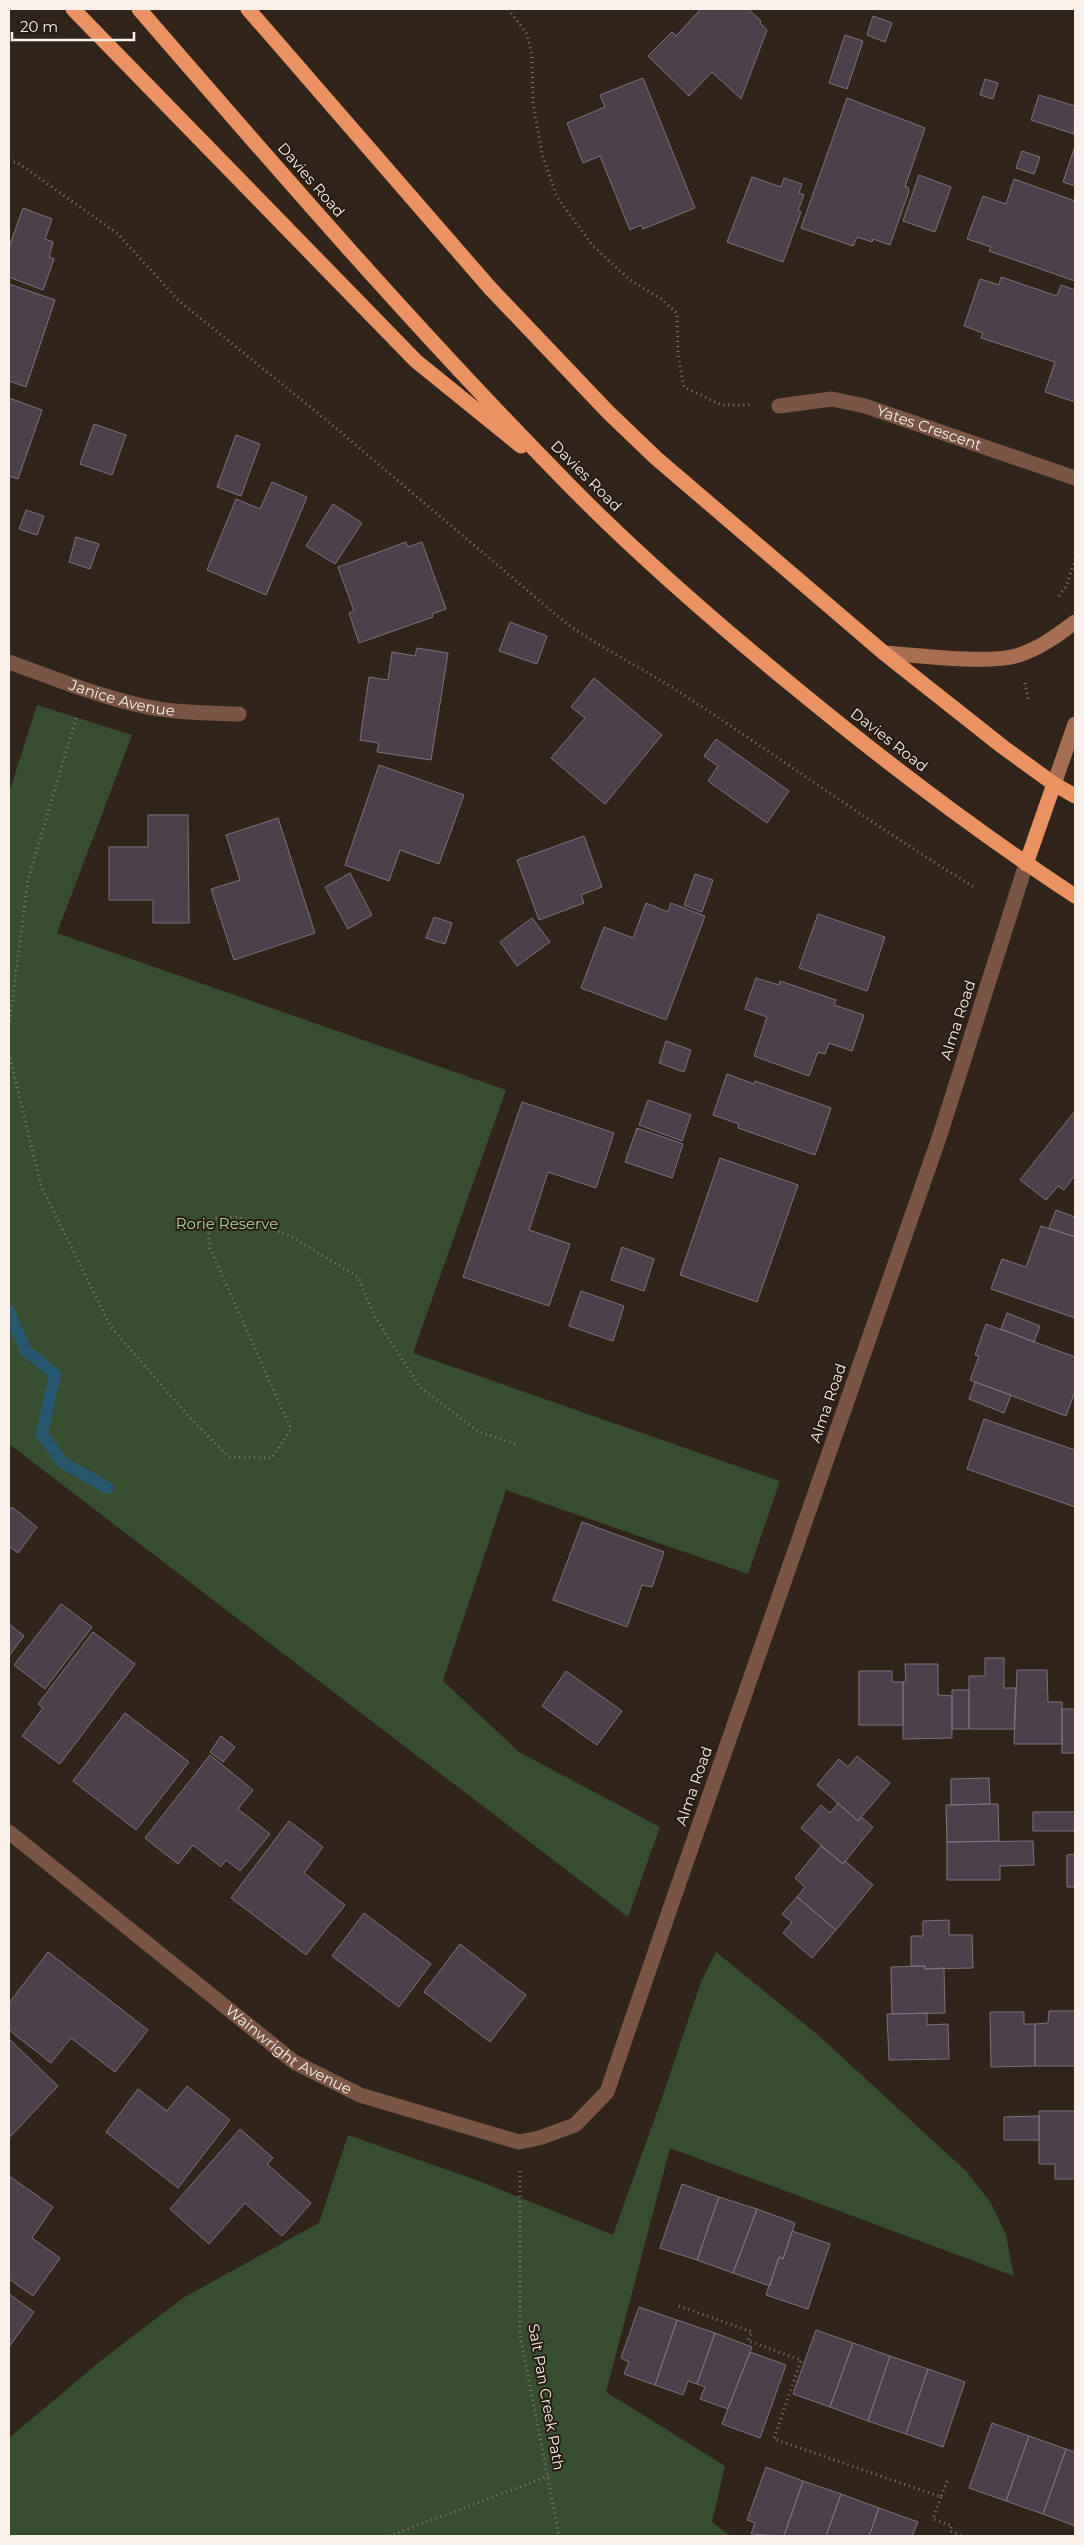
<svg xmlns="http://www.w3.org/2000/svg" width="1084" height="2545" viewBox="0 0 1084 2545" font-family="Montserrat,sans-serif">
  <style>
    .green { fill: #374d30 }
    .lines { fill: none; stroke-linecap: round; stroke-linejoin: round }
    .stream { stroke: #27576f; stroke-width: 12 }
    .building { fill: #4b3f4a; stroke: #7f717d }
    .path { stroke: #82786f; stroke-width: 3; stroke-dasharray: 1 4; stroke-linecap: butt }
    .street { stroke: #7a5543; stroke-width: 15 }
    .secondary { stroke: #a86e51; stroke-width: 15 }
    .highway { stroke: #eb9263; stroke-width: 15 }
    .labels { text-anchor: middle; stroke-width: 4; stroke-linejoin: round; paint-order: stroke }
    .street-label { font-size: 15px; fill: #f8f0e9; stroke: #271b12 }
    .park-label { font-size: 15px; fill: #acd99d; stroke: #271b12 }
  </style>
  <rect width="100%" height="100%" fill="#31251b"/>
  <path class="green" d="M37,705L132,735L57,933L506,1090L413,1353L780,1481L748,1574L506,1490L443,1681L519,1752L660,1827L628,1917L9,1444V793Z
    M716,1952L818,2035L966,2171L991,2203L1006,2235L1014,2276L670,2148L606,2392L725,2466L712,2522L730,2536H9V2438L103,2359L183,2298L319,2223L348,2135L479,2181L613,2235L662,2098L701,1982Z"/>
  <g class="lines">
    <path class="stream" d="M9,1311L26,1351L55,1374L42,1434L62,1462L108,1488"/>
  </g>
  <path class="building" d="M701,9H748L761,21L760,23L767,30L741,99L712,72L689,96L648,56L672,32L676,36Z
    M873,16L892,23L885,42L867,35Z
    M845,35L863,41L847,89L829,83Z
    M643,78L695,208L643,229L641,225L630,230L600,156L583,163L567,123L605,107L600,95Z
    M985,79L998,83L993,99L980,95Z
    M1039,95L1075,106L1074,134L1031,120Z
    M847,98L925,128L905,187H908L909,191L890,245L873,239L872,242L857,237L853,246L801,228Z
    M1075,146V186L1063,182Z
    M1022,151L1040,157L1034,174L1016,168Z
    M919,175L951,187L935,232L903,221Z
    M752,177L781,187L784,178L802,184L799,193L804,195L798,211L801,212L783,262L727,242Z
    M1014,179L1075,201V281L989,251L991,247L967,239L983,196L1006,204Z
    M23,208L52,219L45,239L53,242L49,257L54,259L43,290L9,277V247Z
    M1001,277L1057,296L1061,285L1075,290V402L1045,392L1055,362L981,338L983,333L964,326L980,279L999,285Z
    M9,284L55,300L26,387L9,381Z
    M9,398L42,410L18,479L9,476Z
    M94,424L126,435L112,475L80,464Z
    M236,435L260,444L241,496L217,487Z
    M272,482L307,497L266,595L207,570L236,499L260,509Z
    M333,504L362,523L335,564L306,546Z
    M26,510L44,516L37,535L19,529Z
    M76,537L99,544L90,569L69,562Z
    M406,542L408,547L422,542L446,609L432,614L433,617L359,643L349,613L354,611L338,567Z
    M510,622L547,636L537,664L499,651Z
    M417,648L448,653L431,760L377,752L379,743L360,740L369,677L388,680L392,652L415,656Z
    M594,678L662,735L605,804L551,758L585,718L571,707Z
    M716,739L789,791L767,823L708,781L718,766L704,756Z
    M379,765L464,795L439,864L400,850L389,881L345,865Z
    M148,815H188L189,923H153V900H109V847H148Z
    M278,818L315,933L234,960L211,889L240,880L226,835Z
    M584,836L602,887L581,895L584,903L539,920L517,860Z
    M350,873L372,915L348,929L325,887Z
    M695,874L713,880L702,912L684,905Z
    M646,903L668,912L671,903L705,916L666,1020L581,988L604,927L633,938Z
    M818,914L885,937L867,991L799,968Z
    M434,917L452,923L445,944L426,938Z
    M532,918L550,942L517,966L500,942Z
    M756,978L779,985L780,981L836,1000L834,1005L864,1015L852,1051L829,1043L825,1054L818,1052L809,1076L754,1056L767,1017L745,1009Z
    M666,1041L691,1050L684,1072L659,1063Z
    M727,1074L754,1084L755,1081L831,1108L815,1155L738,1128L739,1124L713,1115Z
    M648,1100L691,1115L682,1141L639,1125Z
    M522,1102L614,1133L596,1188L548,1172L529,1230L570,1244L549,1306L463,1277Z
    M1075,1111V1175L1064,1190L1058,1186L1046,1200L1020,1180Z
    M637,1128L683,1144L672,1178L625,1162Z
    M720,1158L798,1185L757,1302L680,1275Z
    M1056,1210L1075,1217V1237L1049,1228Z
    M1041,1226L1075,1237V1318L991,1289L1002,1259L1026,1267Z
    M622,1247L654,1259L644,1291L611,1280Z
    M581,1291L624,1306L613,1341L569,1326Z
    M1007,1313L1040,1326L1034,1342L1001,1329Z
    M986,1324L1075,1357V1391L1066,1416L970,1380L979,1356L975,1355Z
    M975,1382L1011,1395L1004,1413L969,1399Z
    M984,1419L1075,1450V1507L967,1469Z
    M12,1507L37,1527L18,1553L9,1546V1511Z
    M582,1522L664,1552L652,1587L642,1585L627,1627L553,1600Z
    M61,1604L92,1627L45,1689L14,1665Z
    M9,1624L24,1636L9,1656Z
    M93,1632L135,1664L60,1764L22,1736L43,1708L38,1704Z
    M985,1658H1004V1688H1016L1014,1729H969V1676H985Z
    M905,1664H938V1695L952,1696V1738L903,1739V1682H906Z
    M1017,1670H1047L1048,1702H1062V1744H1014Z
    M566,1671L622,1711L597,1745L542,1706Z
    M859,1671H892V1682H903V1725H859Z
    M952,1690H969V1729H952Z
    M1062,1709H1075V1753H1062Z
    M125,1713L189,1762L136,1830L73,1781Z
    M221,1736L235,1747L223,1762L210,1752Z
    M210,1755L253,1790L238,1809L270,1834L240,1871L226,1860L221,1867L193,1845L178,1864L145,1838Z
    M857,1756L890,1783L858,1821L817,1785L839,1759L848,1767Z
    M989,1778L990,1804L951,1805V1779Z
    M838,1803L858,1821L861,1817L873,1827L843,1864L801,1828L821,1805L830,1813Z
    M998,1804L999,1841L947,1842L946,1805Z
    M1033,1812H1075V1831H1033Z
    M289,1821L323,1847L304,1873L345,1905L306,1955L231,1898Z
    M1033,1841L1034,1865L1000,1866V1880H947V1842Z
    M821,1846L843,1864L845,1861L873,1885L836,1930L797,1897L805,1887L795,1878Z
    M1075,1854V1887H1067V1855Z
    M797,1897L836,1930L812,1958L783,1933L792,1922L782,1914Z
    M364,1913L431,1964L399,2007L332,1956Z
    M949,1920V1935H972L973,1968L925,1969V1966H911V1936H923V1921Z
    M460,1944L526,1995L490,2042L424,1992Z
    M48,1952L148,2030L115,2072L71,2038L51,2063L9,2030V2003Z
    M925,1966V1969L944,1968L945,2013L892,2014L891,1967Z
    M1049,2011H1075V2066H1035V2024L1048,2023Z
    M990,2012H1024V2024H1035V2066L991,2067Z
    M927,2013V2025L948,2024L949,2059L889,2060L887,2014Z
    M9,2039L58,2086L9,2138Z
    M187,2086L230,2120L178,2188L106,2132L138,2089L167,2111Z
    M1039,2111H1075V2179H1055V2164H1039Z
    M1039,2116V2140H1004V2117Z
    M240,2129L273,2158L267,2164L311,2203L282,2236L245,2203L209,2244L170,2209Z
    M9,2176L53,2207L32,2238L60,2258L33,2296L9,2279Z
    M682,2184L719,2197L697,2260L660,2248Z
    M719,2197L757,2209L733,2273L697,2260Z
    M757,2209L795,2223L783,2259L779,2257L770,2286L733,2273Z
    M792,2231L830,2244L808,2309L766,2295L779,2257L783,2259Z
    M9,2294L34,2312L9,2347Z
    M639,2307L677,2320L655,2385L624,2374L629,2362L621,2358Z
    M677,2320L715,2333L697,2384L688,2381L683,2395L655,2385Z
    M816,2330L853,2343L830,2407L793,2394Z
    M715,2333L752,2347L728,2409L700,2399L705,2387L697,2384Z
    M853,2343L890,2356L868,2421L830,2407Z
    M750,2352L786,2365L760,2438L722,2424Z
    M890,2356L928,2369L906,2434L868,2421Z
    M928,2369L965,2382L943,2447L906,2434Z
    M992,2423L1029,2436L1006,2501L969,2488Z
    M1029,2436L1066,2449L1043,2514L1006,2501Z
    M1066,2449L1075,2452V2526L1043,2514Z
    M766,2467L803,2481L784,2536L751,2534L755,2523L747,2520Z
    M803,2481L841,2494L826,2536H784Z
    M841,2494L879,2508L869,2536H826Z
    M879,2508L918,2522L912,2536H869Z"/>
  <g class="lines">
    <path class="path" d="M508,9L527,34L532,56L533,103L542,154L557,197L593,246L630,280L661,299L677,313L678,355L684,387L721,405H750
      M9,161L18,163L118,234L178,300L324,418L567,624C606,651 648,671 687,697C783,760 876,827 974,887
      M1059,596L1067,585L1075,559
      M1025,683L1029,702
      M9,1026L28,880L76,718
      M9,1053L41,1186L111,1327L193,1421L229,1457L272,1458L291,1429L210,1248L208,1226L213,1218L238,1217L290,1236L358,1277L375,1317L420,1387L479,1432L516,1444
      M520,2171V2334L559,2536
      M679,2306L752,2332L748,2341L801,2360L774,2439L941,2497L948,2479
      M941,2497L933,2519L952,2526L950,2531L963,2536
      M389,2536L549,2476"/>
    <g class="street">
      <path id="s1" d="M779,406L832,399L865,406L1075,478"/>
      <path id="s2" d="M9,662C53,678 97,696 143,706C175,713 207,713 239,714"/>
      <path id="s3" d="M9,1832L294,2062L360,2095L519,2142L539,2138L575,2125L607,2092L673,1900L940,1135L1026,864"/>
    </g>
    <path class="secondary" d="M884,653C918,655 989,665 1019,655C1040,648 1058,635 1075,622
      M1054,784L1075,724"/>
    <path class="highway" d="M73,9L416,361L521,446
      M139,9C279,171 420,334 571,487C641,558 716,623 793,686C884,761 977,832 1075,896
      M248,9L490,288L608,412L656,458L884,653L1003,747L1054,784L1075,796
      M1026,864L1054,784"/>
  </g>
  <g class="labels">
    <g class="street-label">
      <text transform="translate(311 180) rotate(49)" y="5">Davies Road</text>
      <text dy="5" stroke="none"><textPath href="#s1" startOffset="155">Yates Crescent</textPath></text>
      <text transform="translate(586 476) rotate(45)" y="5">Davies Road</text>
      <text dy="5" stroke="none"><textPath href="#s2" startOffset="119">Janice Avenue</textPath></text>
      <text transform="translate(889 740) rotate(38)" y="5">Davies Road</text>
      <text transform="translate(958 1020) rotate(-72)" y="5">Alma Road</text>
      <text transform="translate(828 1403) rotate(-71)" y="5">Alma Road</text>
      <text transform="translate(694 1786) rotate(-71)" y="5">Alma Road</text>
      <text dy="5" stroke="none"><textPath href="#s3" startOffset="355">Wainwright Avenue</textPath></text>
      <text transform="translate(546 2397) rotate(80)" y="5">Salt Pan Creek Path</text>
    </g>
    <g class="park-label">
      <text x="227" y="1229">Rorie Reserve</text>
    </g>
  </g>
  <rect width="1084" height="2545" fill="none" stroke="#f8f0e9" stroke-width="20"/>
  <path d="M12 32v8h122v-8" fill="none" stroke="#f8f0e9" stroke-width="2.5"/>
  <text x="20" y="32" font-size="15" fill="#f8f0e9" stroke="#271b12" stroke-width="4" paint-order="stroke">20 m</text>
</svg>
